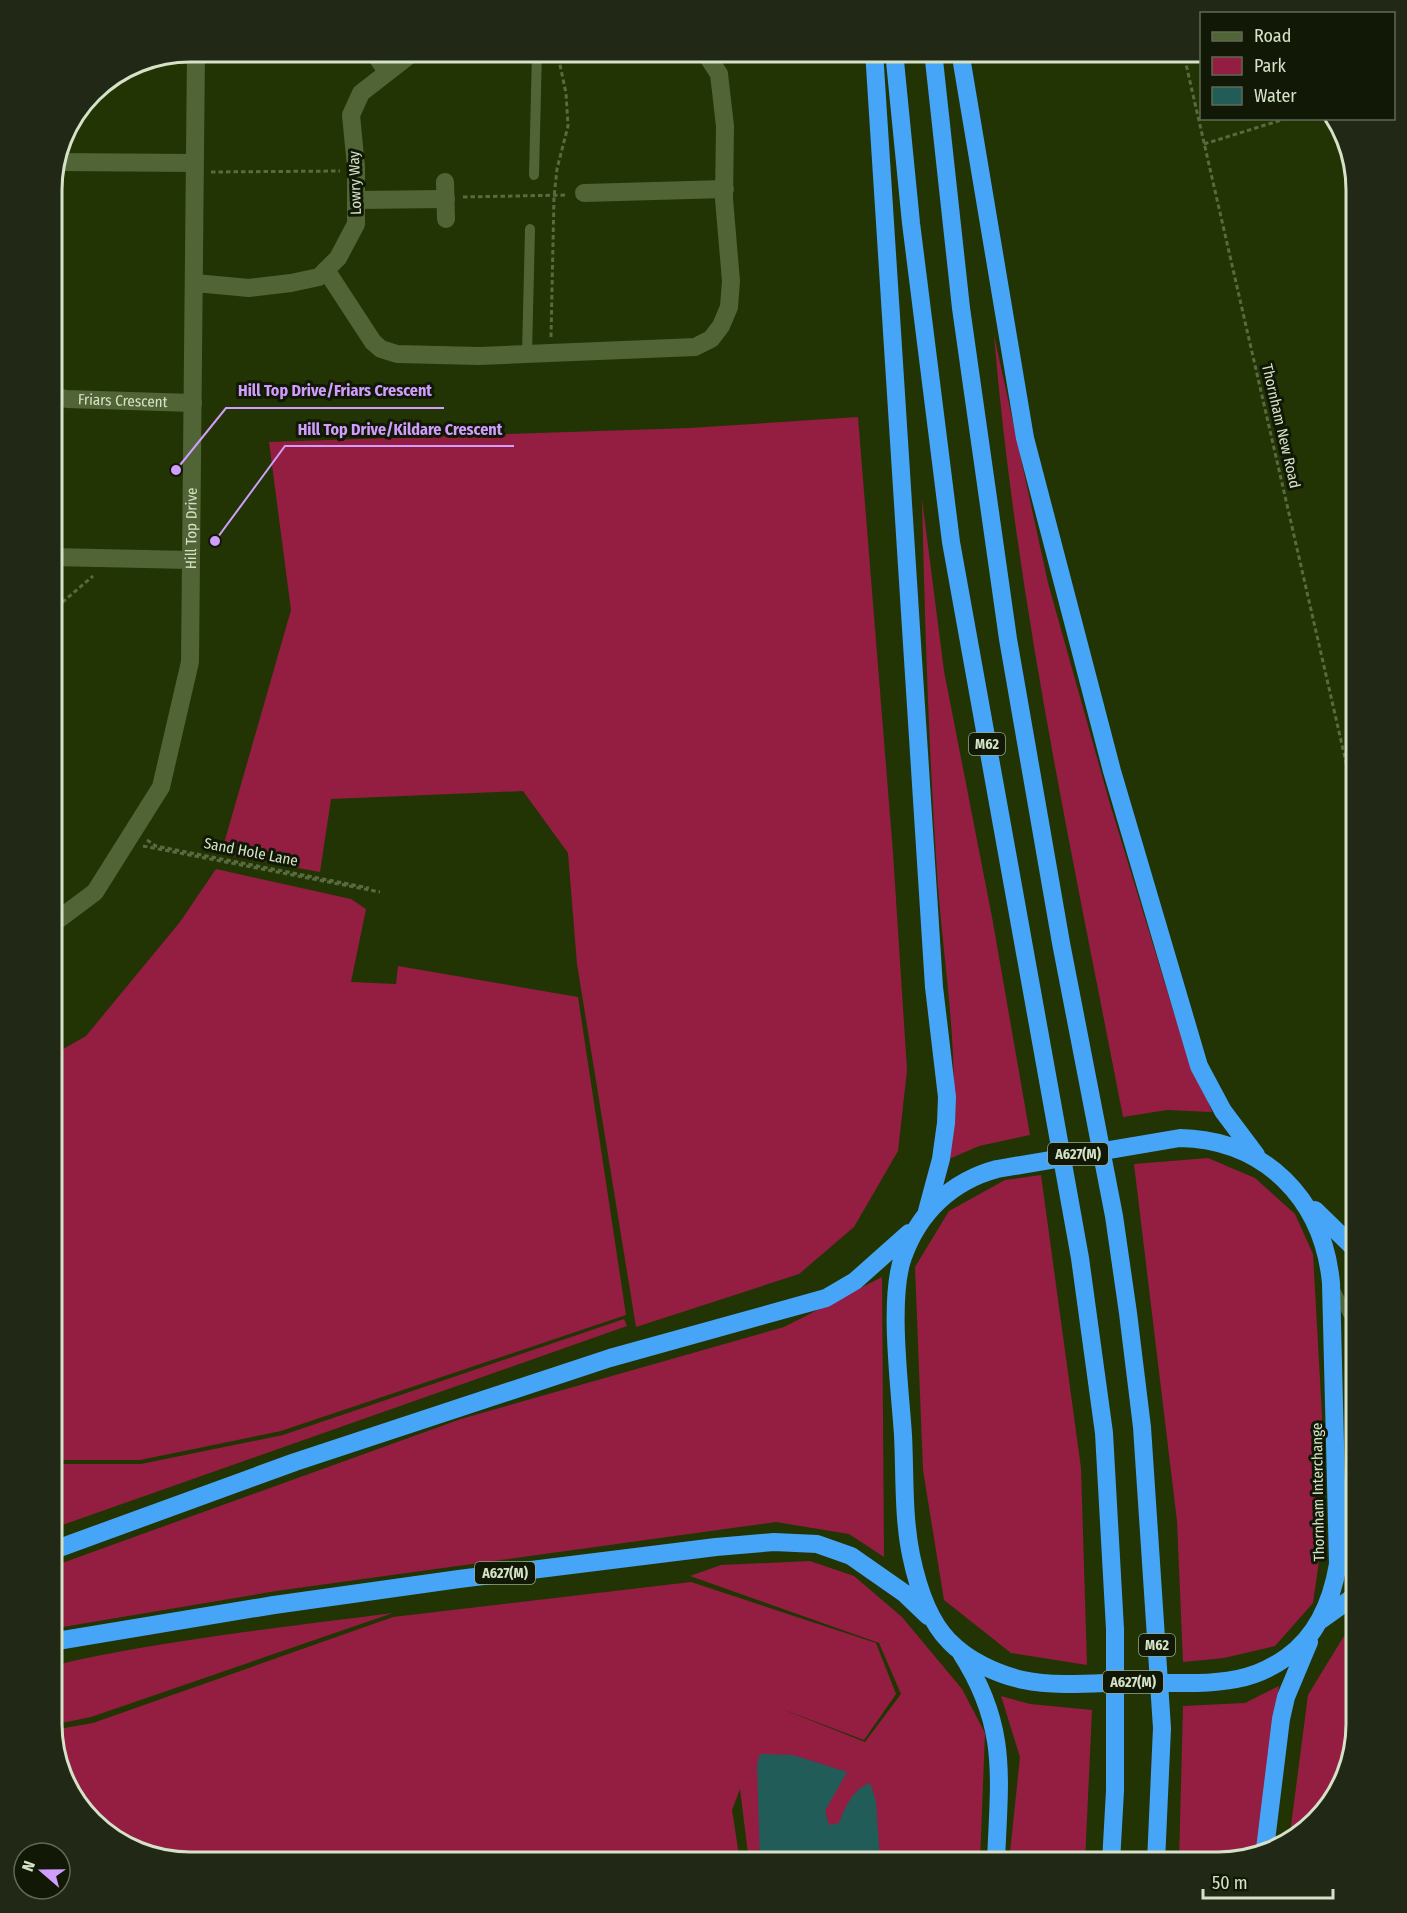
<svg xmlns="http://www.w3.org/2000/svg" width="1407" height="1913" viewBox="0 0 1407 1913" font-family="'Fira Sans Condensed',sans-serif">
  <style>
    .green { fill: #931e42 }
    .water { fill: #215c58 }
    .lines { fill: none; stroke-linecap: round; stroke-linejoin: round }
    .path { stroke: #596940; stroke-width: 3; stroke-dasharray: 4.5 3; stroke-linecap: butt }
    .lane { stroke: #506436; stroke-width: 10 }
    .street { stroke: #506436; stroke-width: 18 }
    .highway { stroke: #47a5f8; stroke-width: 18 }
    .labels { text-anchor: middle; stroke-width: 6; stroke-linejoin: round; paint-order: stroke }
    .shield { fill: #111906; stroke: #9aa68e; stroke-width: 1.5 }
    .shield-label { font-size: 14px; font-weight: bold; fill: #d5e2c8 }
    .street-label { font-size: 15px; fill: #d5e2c8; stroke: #111906 }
    .rim { fill: none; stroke: #d5e2c8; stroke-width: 3 }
    .leader { fill: none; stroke: #d19dfe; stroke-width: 2 }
    .callout-dot { fill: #d19dfe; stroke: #111906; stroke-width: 2 }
    .callout-label { font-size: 16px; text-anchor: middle; font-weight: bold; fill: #d19dfe; stroke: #111906; stroke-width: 6; stroke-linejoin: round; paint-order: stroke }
  </style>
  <rect width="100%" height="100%" fill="#223404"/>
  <path class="green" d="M994,335L1048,583L1110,804L1173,1010L1212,1112L1167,1110L1123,1117C1073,857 1016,599 994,335Z
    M858,417L893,853L907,1070L898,1151L854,1227L799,1274L636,1327L577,964L568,853L523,791L331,799L320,872L221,854L291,610L269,442L690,428Z
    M922,499L944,671L992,917L1030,1135L979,1146L949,1159C962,1068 945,978 938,887C929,758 925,629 922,499Z
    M216,869L351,899L366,909L351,982L396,984L398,966L578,997L626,1315L281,1431L140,1460H51V1056L86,1036L180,922Z
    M1208,1158L1255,1178L1295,1214L1313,1254L1322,1416L1320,1554L1313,1603L1275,1646L1224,1658L1183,1662L1177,1521L1134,1164Z
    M1041,1175L1081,1468L1087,1665L1011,1653L944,1600L923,1470L915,1267L949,1211L1005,1180Z
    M882,1277L884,1557L849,1534L776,1522L276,1591L51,1629V1567L461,1419L784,1327Z
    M624,1319L627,1326L51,1529V1464H141L283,1435Z
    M810,1561L854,1576L902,1617L962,1689L985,1733L980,1862H749L740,1789L732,1810L740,1862H181L120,1843L70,1793L53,1730L93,1723L393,1617L691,1582L876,1643L896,1694L864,1740L777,1707L865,1742L901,1694L879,1643L690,1576L721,1565Z
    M393,1613L91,1717L52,1725L51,1666C163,1640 278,1628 393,1613Z
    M1356,1627V1723L1338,1792L1289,1841L1308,1695L1344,1636Z
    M1279,1686L1257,1851L1217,1862H1179L1183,1706L1245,1703Z
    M1001,1696L1030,1704L1092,1710L1085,1862H1009L1020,1757Z"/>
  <path class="water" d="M760,1754L793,1755L847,1772L825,1811L829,1825L839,1823C845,1807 853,1789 870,1783L876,1801L880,1862H760L757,1765Z"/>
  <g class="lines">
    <path class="path" d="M1183,51L1356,806
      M1204,144L1288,118
      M211,172L340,171
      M463,197L567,195
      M551,337L554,197L557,169L568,126L566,93L557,51
      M51,612L93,576
      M147,840L156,846L369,888
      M143,846L380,892"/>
    <path class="lane" d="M534,175L537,51
      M527,354L530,229
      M1334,1288L1356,1329
      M1341,1557L1356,1521"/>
    <g class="street">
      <path d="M373,51L387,72"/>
      <path d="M56,162L194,163"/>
      <path d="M445,182L446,219"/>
      <path d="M584,193L725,189"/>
      <path d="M356,200L446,199"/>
      <path d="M326,270L373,342L381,349L397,354L479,356L695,347L711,339L721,326L729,307L731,281L724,199L725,126L719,74L704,51"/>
      <path d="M195,283L249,288L291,283L319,277L338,258L356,224V167L351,115L361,93L415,51"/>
      <path id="s1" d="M51,396L67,399L193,403"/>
      <path d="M51,557L191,560"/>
      <path id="s2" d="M51,925L95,892L161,787L190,662L196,51"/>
    </g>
    <path class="highway" d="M874,51L934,987L947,1097L946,1123L941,1159L927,1211
      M894,51L911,223L951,542L1080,1258L1104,1433L1115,1629V1791L1111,1862
      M933,51L961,308L1008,639L1061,943L1114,1216L1128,1313L1142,1427L1162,1728L1156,1862
      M960,51L1025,438L1112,771L1199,1066L1223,1111L1256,1155
      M1180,1138C1265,1140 1323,1199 1331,1283L1338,1564C1332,1600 1318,1635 1287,1657C1273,1667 1254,1676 1237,1679C1202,1686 1163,1682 1127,1682C1093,1683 1056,1687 1023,1680C996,1674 967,1660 949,1641C927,1619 917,1584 911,1555C903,1516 905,1474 903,1435C900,1388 888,1299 903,1257C919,1212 952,1181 997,1169Z
      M1315,1210L1356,1250
      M51,1551L295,1462L610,1358L826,1298L855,1281L909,1233
      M1321,1620L1356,1595
      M51,1642L274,1605L459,1579L716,1547L774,1542L817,1544L851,1556L904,1593L928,1616
      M961,1653C1009,1728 999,1778 996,1862
      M1265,1849L1281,1719L1286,1697L1309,1642"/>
  </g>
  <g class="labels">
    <g class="shield">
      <rect x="969" y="733" width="36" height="22" rx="4.5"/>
      <rect x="1048" y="1143" width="60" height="22" rx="4.5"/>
      <rect x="475" y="1562" width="60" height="22" rx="4.5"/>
      <rect x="1139" y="1634" width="36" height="22" rx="4.5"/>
      <rect x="1103" y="1671" width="60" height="22" rx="4.5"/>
    </g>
    <g class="shield-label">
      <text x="987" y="749">M62</text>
      <text x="1078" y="1159">A627(M)</text>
      <text x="505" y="1578">A627(M)</text>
      <text x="1157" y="1650">M62</text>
      <text x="1133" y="1687">A627(M)</text>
    </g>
    <g class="street-label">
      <text transform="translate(355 183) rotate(-92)" y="5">Lowry Way</text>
      <text dy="5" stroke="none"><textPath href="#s1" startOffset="72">Friars Crescent</textPath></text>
      <text transform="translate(1281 426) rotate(77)" y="5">Thornham New Road</text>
      <text dy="5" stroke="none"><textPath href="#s2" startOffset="441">Hill Top Drive</textPath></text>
      <text transform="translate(251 852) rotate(11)" y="5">Sand Hole Lane</text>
      <text transform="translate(1318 1492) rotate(-91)" y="5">Thornham Interchange</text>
    </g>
  </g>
  <path d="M0 0H1407V1913H0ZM190 62H1218A128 128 0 0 1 1346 190V1724A128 128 0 0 1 1218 1852H190A128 128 0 0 1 62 1724V190A128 128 0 0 1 190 62Z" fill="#212916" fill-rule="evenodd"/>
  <path class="rim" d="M190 62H1218A128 128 0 0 1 1346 190V1724A128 128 0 0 1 1218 1852H190A128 128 0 0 1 62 1724V190A128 128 0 0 1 190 62Z"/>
  <path class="leader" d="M176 470L226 408H444M215 541L285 446H514"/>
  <g class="callout-dot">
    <circle cx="176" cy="470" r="6"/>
    <circle cx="215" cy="541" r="6"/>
  </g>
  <g class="callout-label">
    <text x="335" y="396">Hill Top Drive/Friars Crescent</text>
    <text x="400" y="435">Hill Top Drive/Kildare Crescent</text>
  </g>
  <rect x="1200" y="12" width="195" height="108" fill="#111906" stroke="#5f6954" stroke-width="1.5"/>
  <rect x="1212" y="32" width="30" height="9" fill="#506436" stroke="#5f6954" stroke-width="1.5"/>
  <text x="1254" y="42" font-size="18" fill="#d5e2c8">Road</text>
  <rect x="1212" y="57" width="30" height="18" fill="#931e42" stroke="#5f6954" stroke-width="1.5"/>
  <text x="1254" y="72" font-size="18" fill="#d5e2c8">Park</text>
  <rect x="1212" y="87" width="30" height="18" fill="#215c58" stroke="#5f6954" stroke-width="1.5"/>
  <text x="1254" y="102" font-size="18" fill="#d5e2c8">Water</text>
  <g transform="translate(42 1871) rotate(290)"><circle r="28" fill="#111906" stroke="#5f6954" stroke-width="1.5"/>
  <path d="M0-4.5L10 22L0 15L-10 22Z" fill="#d19dfe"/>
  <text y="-9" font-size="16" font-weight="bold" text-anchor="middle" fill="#d5e2c8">N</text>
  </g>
  <path d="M1203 1889v9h130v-9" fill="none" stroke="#d5e2c8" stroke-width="3"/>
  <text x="1212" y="1889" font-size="18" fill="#d5e2c8" stroke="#111906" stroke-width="4.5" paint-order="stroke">50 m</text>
</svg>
